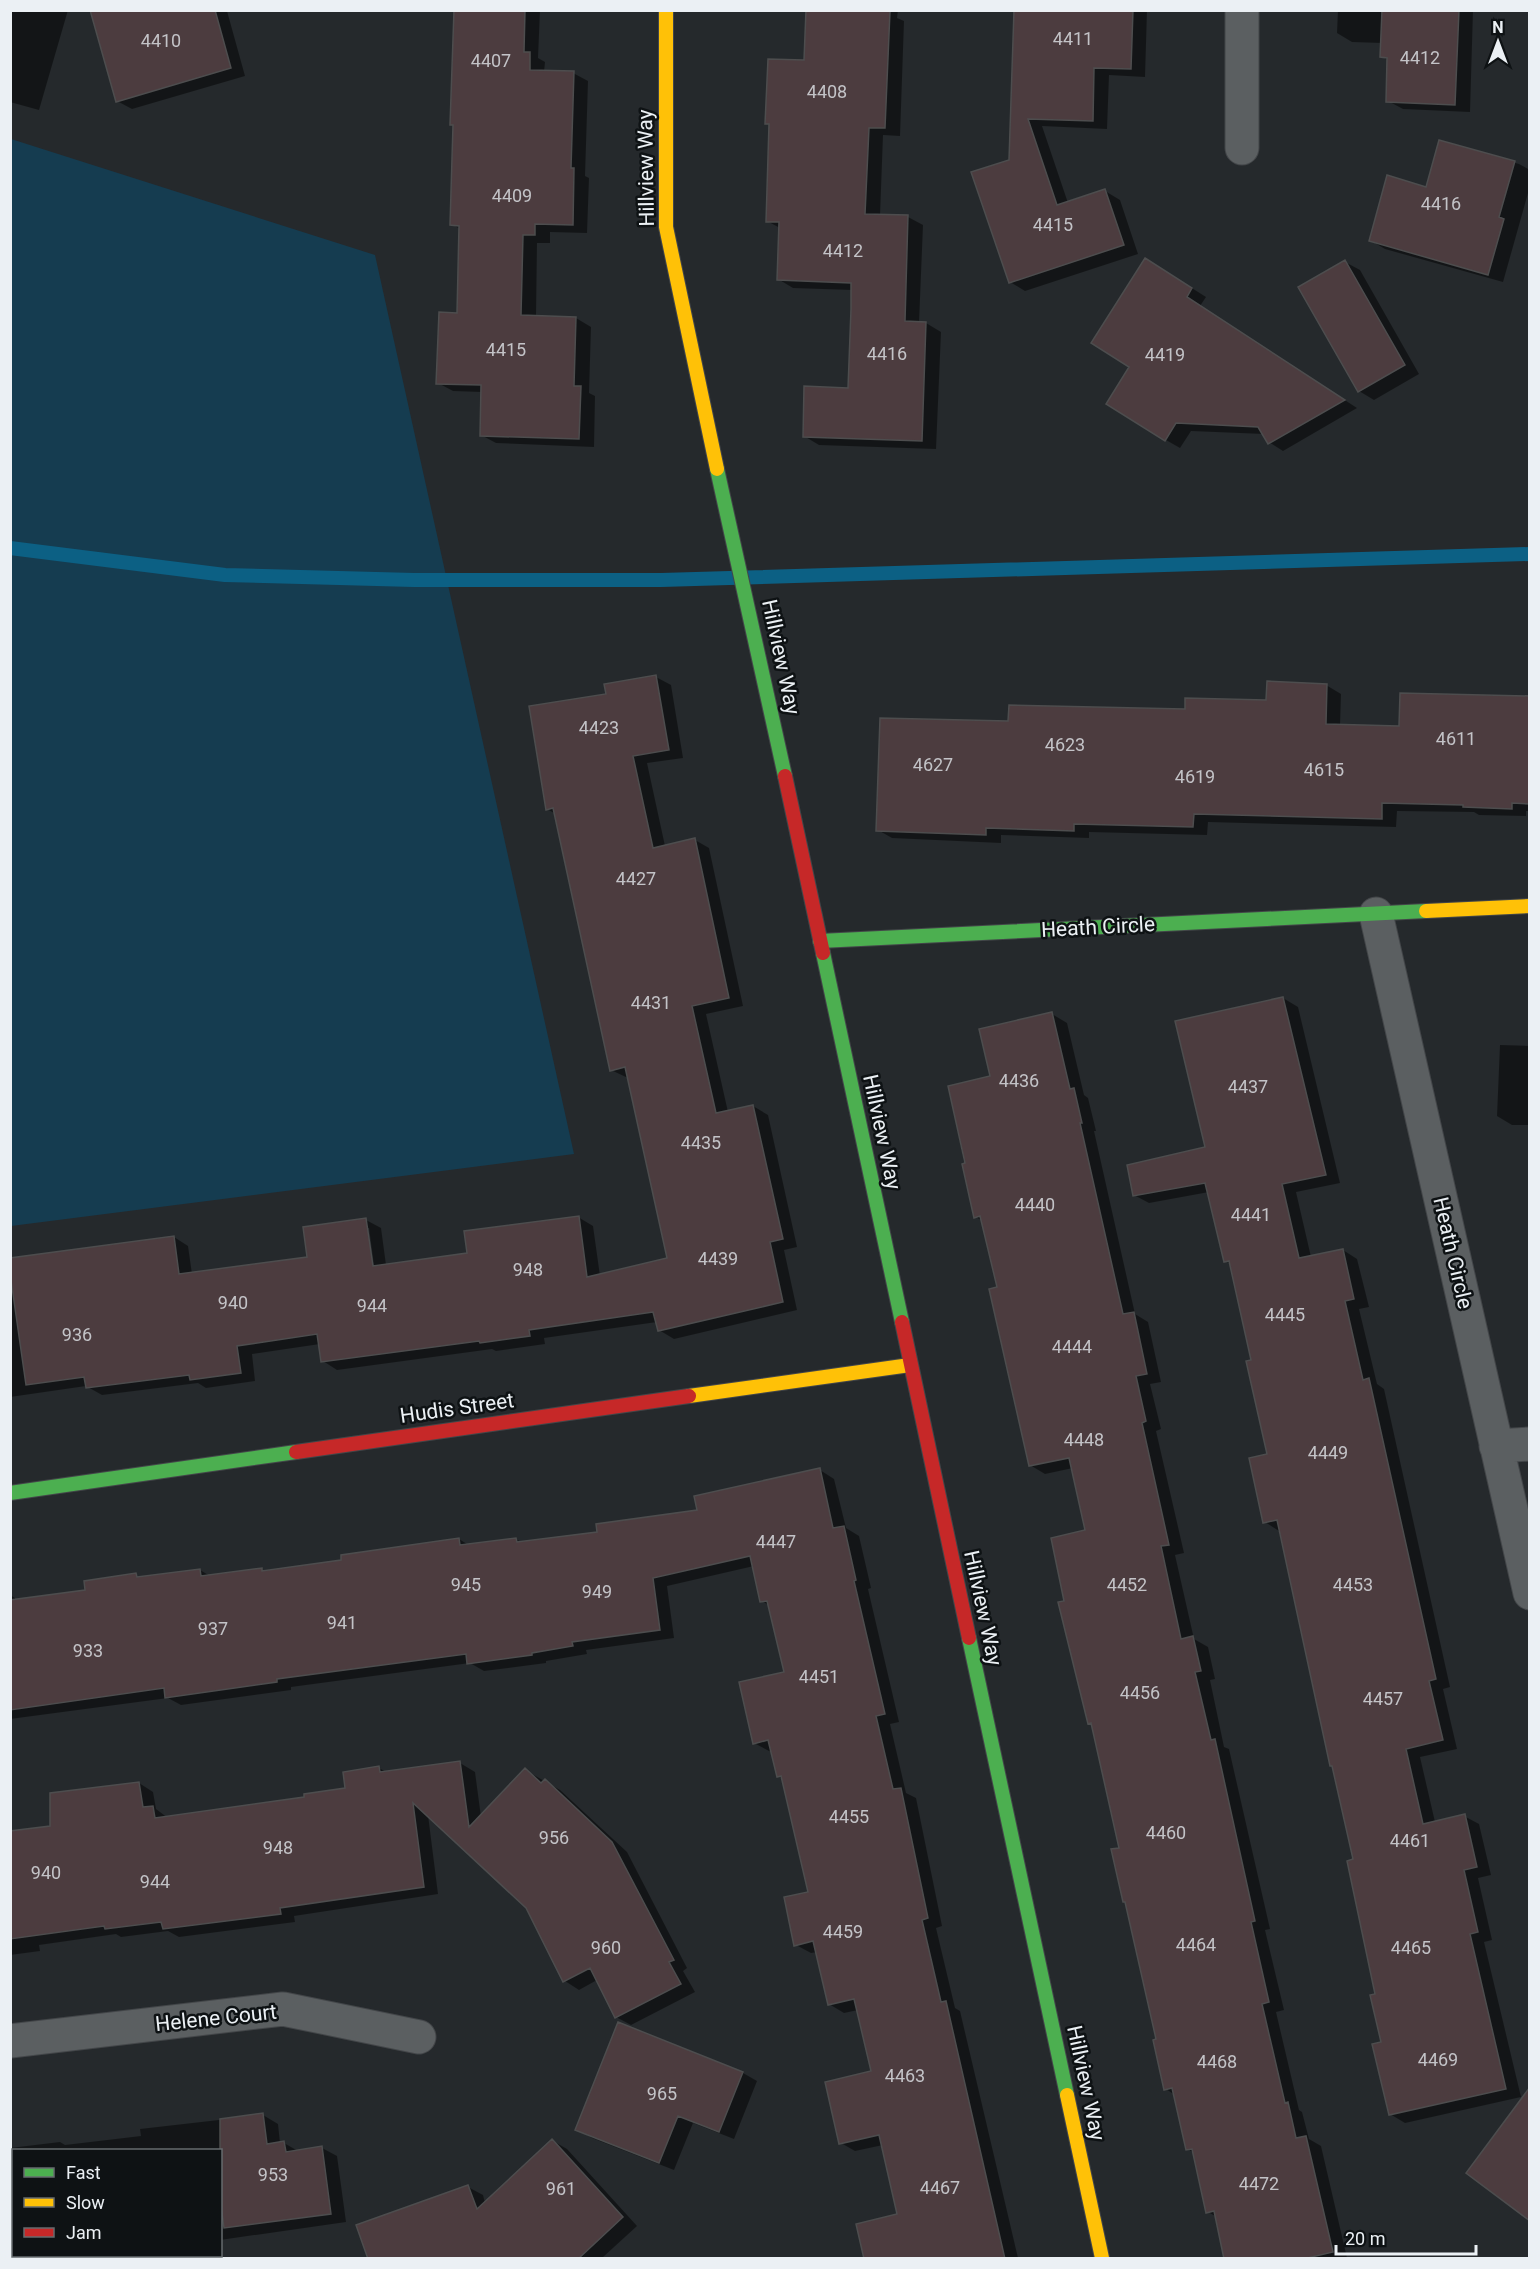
<svg xmlns="http://www.w3.org/2000/svg" width="1540" height="2269" viewBox="0 0 1540 2269" font-family="Roboto,sans-serif">
  <style>
    .green { fill: #153c50 }
    .shadow { fill: #0007; fill-rule: evenodd }
    .lines { fill: none; stroke-linecap: round; stroke-linejoin: round }
    .stream { stroke: #0c6084; stroke-width: 14 }
    .building { fill: #4c3c3f; stroke: #4d4d4e; stroke-width: 1.5 }
    .street-casing { stroke: #434649; stroke-width: 35 }
    .fast-casing { stroke: #434649; stroke-width: 16 }
    .slow-casing { stroke: #434649; stroke-width: 16 }
    .jam-casing { stroke: #434649; stroke-width: 16 }
    .street { stroke: #5b5f61; stroke-width: 33 }
    .fast { stroke: #4caf50; stroke-width: 14 }
    .slow { stroke: #ffc107; stroke-width: 14 }
    .jam { stroke: #c62828; stroke-width: 14 }
    .labels { text-anchor: middle; stroke-width: 5; stroke-linejoin: round; paint-order: stroke }
    .number-label { font-size: 18px; fill: #c3c3c7 }
    .street-label { font-size: 21px; fill: #ebf0f4; stroke: #0e1214 }
  </style>
  <rect width="100%" height="100%" fill="#25292c"/>
  <path class="green" d="M11,139L375,255L574,1154L11,1226Z"/>
  <path class="shadow" d="M10,10H68L39,110L10,102Z
    M184,10L227,11L245,76L132,109L117,101Z
    M455,10H540L538,58L545,62L544,72L573,73L588,81L585,176L589,178L587,233L550,232V243H537L536,317L576,318L591,327L589,393L595,396L594,447L496,443L481,435L482,392L453,391L438,383L458,314L460,229L452,224Z
    M807,10H898L897,18L904,21L900,136L883,135L880,216L908,217L923,225L919,323H926L941,332L936,449L819,445L804,436L849,389L852,290L793,288L778,279L780,228L767,221L771,125L767,123L805,62Z
    M1016,10H1147L1145,77L1109,75L1107,129L1042,126L1068,203L1105,191L1120,200L1138,254L1025,291L1010,282L1011,161Z
    M1338,10H1473L1470,112L1403,109L1388,101L1389,61L1381,56L1382,43L1352,42L1337,33Z
    M1440,142L1519,164L1530,170V186L1503,282L1385,249L1370,240L1427,189Z
    M1345,262L1360,270L1419,374L1374,400L1359,391Z
    M1160,268L1206,297L1200,306L1357,408L1283,451L1269,442L1264,434L1191,431L1180,448L1166,440L1131,367Z
    M656,677L671,685L683,758L647,763L665,846L695,840L709,848L743,1006L706,1014L728,1112L753,1106L768,1115L797,1247L784,1250L797,1310L674,1339L659,1330L657,1322L544,1338L545,1344L496,1351L492,1349L337,1370L323,1361L320,1344L252,1354L255,1381L206,1388L198,1383L102,1395L86,1386L10,1397V1278L174,1237L188,1246L192,1274L309,1258L366,1220L381,1228L386,1265L469,1254L578,1217L593,1226L600,1276L669,1259L628,1078L611,1070L554,813L547,809L607,695ZM366,1228H369L375,1273H372Z
    M1326,685L1341,694L1340,726L1401,728L1530,698V811H1526V816L1479,815L1474,812L1397,811L1396,827L1208,822L1207,835L1089,832V838L1001,835V843L892,838L878,830L1010,723L1186,711L1268,702Z
    M1283,998L1298,1007L1340,1183L1296,1192L1311,1257L1343,1250L1357,1259L1369,1307L1359,1309L1377,1384L1384,1389L1450,1687L1443,1689L1457,1749L1420,1757L1435,1822L1464,1816L1479,1824L1491,1875L1478,1878L1492,1940L1484,1942L1521,2097L1405,2123L1390,2114L1377,1995L1354,1860L1279,1531L1265,1522L1269,1455L1253,1361L1231,1264L1225,1261L1209,1192L1149,1203L1134,1195L1206,1149Z
    M1052,1014L1067,1023L1084,1095L1088,1098L1096,1131H1094L1135,1314L1148,1322L1161,1382L1150,1384L1161,1429L1156,1431L1184,1553L1175,1555L1194,1639L1208,1647L1215,1679L1210,1680L1224,1747L1229,1749L1270,1929L1265,1930L1284,2010L1276,2012L1299,2110L1302,2112L1309,2139L1321,2146L1347,2258H1226L1217,2217L1208,2212L1194,2153L1188,2149L1175,2095L1166,2089L1121,1849L1094,1726L1089,1723L1066,1602L1087,1531L1073,1468L1045,1474L1030,1465L998,1288L982,1220L975,1217L949,1087L992,1077Z
    M1500,1045L1530,1046V1125H1512L1497,1116Z
    M820,1470L834,1479L846,1528L859,1536L871,1588L868,1589L899,1722L890,1724L906,1793L916,1798L942,1926L936,1928L955,2008L960,2011L1018,2258H866L899,2216L883,2145L855,2151L841,2143L872,2072L858,2010L844,2013L829,2004L817,1952L811,1953L796,1945L809,1893L783,1779L778,1776L772,1750L769,1751L754,1743L785,1673L770,1606L762,1601L754,1566L667,1586L674,1638L586,1650L587,1654L546,1661V1663L484,1671L470,1663L291,1687V1690L181,1705L168,1698L10,1719V1595L15,1598V1601L87,1591L136,1575L142,1578L200,1570L210,1576L261,1570L266,1572L343,1561L459,1539L470,1546L516,1539L523,1543L599,1533L699,1511Z
    M460,1763L475,1772L481,1817L525,1770L560,1790L627,1852L687,1968L683,1971L695,1992L631,2025L616,2017L597,1980L579,1990L565,1981L527,1907L428,1815L438,1894L294,1916L295,1922L179,1937L168,1931L121,1937L116,1934L39,1945L40,1951L10,1955V1832L51,1827L139,1783L153,1792L156,1809L168,1818L306,1798L347,1789L379,1768L388,1773Z
    M743,2073L757,2081L734,2139L693,2123L674,2170L592,2138L577,2129Z
    M263,2115L278,2124L280,2143H284L298,2151L322,2148L337,2156L346,2222L220,2240V2150H14V2256H117L97,2258H10V2148L60,2142L65,2145L141,2136L140,2129Z
    M553,2141L567,2149L637,2226L602,2258H369L468,2187L483,2195L485,2203Z"/>
  <g class="lines">
    <path class="stream" d="M10,548L225,575L414,580H661L1530,554"/>
  </g>
  <path class="building" d="M90,10H215L231,68L116,102Z
    M454,10H525L524,52H530V70L574,71L571,168H574L573,225L535,224V235H523L521,315L576,317L574,386H581L579,439L480,436L481,385L436,384L439,312L457,313L459,226L450,225L453,125H450Z
    M806,10L890,11L885,128H869L865,214L908,215L905,321L926,322L922,441L803,437L804,386L848,388L851,309V283L777,280L779,222H766L769,124H765L768,59L804,60Z
    M1014,10H1133L1131,69L1094,68L1093,121L1028,119L1057,205L1105,189L1124,245L1009,283L971,172L1009,160Z
    M1382,10H1459L1455,105L1386,102L1387,58L1380,57Z
    M1439,140L1515,161L1499,217L1504,219L1488,275L1369,241L1387,175L1426,187Z
    M1145,258L1192,288L1187,297L1345,400L1268,444L1258,427L1176,423L1165,441L1106,404L1129,367L1091,343Z
    M1345,260L1405,365L1358,392L1298,287Z
    M656,675L669,750L633,756L653,848L695,838L729,998L692,1006L716,1113L753,1105L783,1239L770,1242L783,1302L658,1331L653,1312L529,1330L530,1336L480,1343L479,1341L321,1362L317,1334L237,1346L241,1373L190,1380L189,1375L86,1388L84,1377L26,1385L10,1273V1258L174,1236L179,1274L307,1257L303,1227L366,1218L373,1266L467,1253L464,1231L579,1216L587,1277L667,1258L625,1067L610,1071L553,808L546,810L529,706L606,694L604,684Z
    M1267,681L1327,684L1326,724L1399,726L1400,693L1530,696V804L1512,803V809L1463,807V805L1382,803V819L1194,814L1193,827L1074,824V831L986,828V835L876,831L880,718L1008,721L1009,705L1185,709V698L1266,700Z
    M1283,997L1326,1175L1282,1184L1299,1258L1343,1249L1354,1299L1345,1301L1363,1380L1369,1378L1436,1679L1429,1681L1443,1740L1406,1749L1423,1824L1465,1814L1477,1867L1464,1870L1478,1932L1470,1934L1506,2089L1389,2115L1372,2044L1381,2042L1370,1995L1375,1994L1347,1861L1353,1859L1332,1766H1330L1277,1520L1263,1523L1249,1458L1267,1454L1246,1361L1251,1360L1229,1261L1224,1262L1205,1183L1133,1196L1127,1165L1205,1147L1175,1021Z
    M1052,1012L1070,1089L1074,1088L1082,1123H1080L1123,1314L1134,1312L1147,1374L1136,1376L1146,1421L1142,1423L1169,1545L1161,1546L1181,1639L1193,1636L1201,1671L1195,1672L1211,1740L1215,1739L1255,1921L1251,1922L1269,2002L1262,2004L1285,2103L1288,2102L1296,2138L1306,2136L1333,2252L1303,2259H1224L1214,2211L1206,2213L1192,2149L1186,2150L1172,2088L1164,2090L1153,2040L1156,2039L1125,1902H1123L1111,1849L1119,1848L1091,1723L1088,1724L1058,1602L1064,1601L1051,1538L1085,1530L1069,1458L1029,1466L989,1289L997,1287L980,1216L974,1218L962,1164L965,1163L948,1086L990,1076L979,1029Z
    M820,1468L833,1528L844,1526L856,1580L854,1581L885,1714L876,1716L893,1789L901,1788L928,1918L922,1920L941,2002L946,2001L1005,2259H864L856,2224L897,2214L879,2135L839,2144L825,2082L871,2071L854,1999L828,2005L813,1941L794,1946L784,1897L808,1892L781,1776L777,1777L768,1740L753,1744L739,1682L784,1672L767,1601L760,1602L750,1556L653,1578L660,1630L572,1642L573,1646L532,1653V1655L467,1664L466,1654L277,1679V1682L165,1698L164,1688L10,1710V1600L85,1590L84,1581L136,1573L137,1577L200,1569L201,1576L262,1568V1571L341,1560V1555L459,1538L460,1545L516,1538L517,1542L597,1532L596,1524L697,1510L694,1496Z
    M460,1761L469,1827L525,1768L541,1783L545,1779L612,1842L674,1960L669,1962L681,1984L615,2018L590,1968L563,1982L526,1908L413,1803L424,1887L280,1908L281,1914L163,1929L161,1922L105,1929L104,1926L10,1939V1831L50,1826V1793L139,1782L143,1807L153,1806L155,1818L304,1797V1794L345,1788L343,1772L379,1766L380,1772Z
    M618,2022L743,2072L719,2132L678,2116L659,2163L575,2130Z
    M1530,2087V2221L1466,2173Z
    M263,2113L267,2144L284,2141L286,2152L322,2146L331,2214L224,2228L220,2199V2119Z
    M552,2139L623,2217L578,2259H368L356,2225L468,2185L477,2209Z"/>
  <g class="lines">
    <g class="street-casing">
      <path id="street" d="M1242,148V10
        M1376,914L1530,1593
        M1496,1446L1530,1444
        M10,2041L283,2009L419,2037"/>
    </g>
    <g class="fast-casing">
      <path id="fast" d="M717,469L785,776
        M820,941L1426,911
        M823,953L902,1322
        M10,1493L296,1452
        M969,1638L1067,2095"/>
    </g>
    <g class="slow-casing">
      <path id="slow" d="M666,10V227L717,469
        M1426,911L1530,906
        M689,1396L910,1365
        M1067,2095L1102,2258"/>
    </g>
    <g class="jam-casing">
      <path id="jam" d="M785,776L823,953
        M902,1322L969,1638
        M296,1452L689,1396"/>
    </g>
    <use href="#street" class="street"/>
    <use href="#fast" class="fast"/>
    <use href="#slow" class="slow"/>
    <use href="#jam" class="jam"/>
  </g>
  <g class="labels">
    <g class="number-label">
      <text x="1073" y="45">4411</text>
      <text x="161" y="47">4410</text>
      <text x="1420" y="64">4412</text>
      <text x="491" y="67">4407</text>
      <text x="827" y="98">4408</text>
      <text x="512" y="202">4409</text>
      <text x="1441" y="210">4416</text>
      <text x="1053" y="231">4415</text>
      <text x="843" y="257">4412</text>
      <text x="506" y="356">4415</text>
      <text x="887" y="360">4416</text>
      <text x="1165" y="361">4419</text>
      <text x="599" y="734">4423</text>
      <text x="1456" y="745">4611</text>
      <text x="1065" y="751">4623</text>
      <text x="933" y="771">4627</text>
      <text x="1324" y="776">4615</text>
      <text x="1195" y="783">4619</text>
      <text x="636" y="885">4427</text>
      <text x="651" y="1009">4431</text>
      <text x="1019" y="1087">4436</text>
      <text x="1248" y="1093">4437</text>
      <text x="701" y="1149">4435</text>
      <text x="1035" y="1211">4440</text>
      <text x="1251" y="1221">4441</text>
      <text x="718" y="1265">4439</text>
      <text x="528" y="1276">948</text>
      <text x="233" y="1309">940</text>
      <text x="372" y="1312">944</text>
      <text x="1285" y="1321">4445</text>
      <text x="77" y="1341">936</text>
      <text x="1072" y="1353">4444</text>
      <text x="1084" y="1446">4448</text>
      <text x="1328" y="1459">4449</text>
      <text x="776" y="1548">4447</text>
      <text x="466" y="1591">945</text>
      <text x="1127" y="1591">4452</text>
      <text x="1353" y="1591">4453</text>
      <text x="597" y="1598">949</text>
      <text x="342" y="1629">941</text>
      <text x="213" y="1635">937</text>
      <text x="88" y="1657">933</text>
      <text x="819" y="1683">4451</text>
      <text x="1140" y="1699">4456</text>
      <text x="1383" y="1705">4457</text>
      <text x="849" y="1823">4455</text>
      <text x="1166" y="1839">4460</text>
      <text x="554" y="1844">956</text>
      <text x="1410" y="1847">4461</text>
      <text x="278" y="1854">948</text>
      <text x="46" y="1879">940</text>
      <text x="155" y="1888">944</text>
      <text x="843" y="1938">4459</text>
      <text x="1196" y="1951">4464</text>
      <text x="606" y="1954">960</text>
      <text x="1411" y="1954">4465</text>
      <text x="1438" y="2066">4469</text>
      <text x="1217" y="2068">4468</text>
      <text x="905" y="2082">4463</text>
      <text x="662" y="2100">965</text>
      <text x="273" y="2181">953</text>
      <text x="1259" y="2190">4472</text>
      <text x="940" y="2194">4467</text>
      <text x="561" y="2195">961</text>
    </g>
    <g class="street-label">
      <text transform="translate(646 168) rotate(-91)" y="7">Hillview Way</text>
      <text transform="translate(781 657) rotate(78)" y="7">Hillview Way</text>
      <text transform="translate(1098 927) rotate(-3)" y="7">Heath Circle</text>
      <text transform="translate(882 1132) rotate(78)" y="7">Hillview Way</text>
      <text transform="translate(1453 1253) rotate(77)" y="7">Heath Circle</text>
      <text transform="translate(457 1408) rotate(-8)" y="7">Hudis Street</text>
      <text transform="translate(983 1608) rotate(78)" y="7">Hillview Way</text>
      <text transform="translate(216 2018) rotate(-6)" y="7">Helene Court</text>
      <text transform="translate(1086 2083) rotate(78)" y="7">Hillview Way</text>
    </g>
  </g>
  <rect width="1540" height="2269" fill="none" stroke="#ebf0f4" stroke-width="24"/>
  <rect x="12" y="2149" width="210" height="108" fill="#0e1214" stroke="#666b6e" stroke-width="1.5"/>
  <rect x="24" y="2168" width="30" height="9" fill="#4caf50" stroke="#666b6e" stroke-width="1.5"/>
  <text x="66" y="2179" font-size="18" fill="#ebf0f4">Fast</text>
  <rect x="24" y="2198" width="30" height="9" fill="#ffc107" stroke="#666b6e" stroke-width="1.5"/>
  <text x="66" y="2209" font-size="18" fill="#ebf0f4">Slow</text>
  <rect x="24" y="2228" width="30" height="9" fill="#c62828" stroke="#666b6e" stroke-width="1.5"/>
  <text x="66" y="2239" font-size="18" fill="#ebf0f4">Jam</text>
  <g transform="translate(1498 42)" stroke="#0e1214" stroke-width="4.5" paint-order="stroke">
  <path d="M0-4.5L10 22L0 15L-10 22Z" fill="#ebf0f4"/>
  <text y="-9" font-size="16" font-weight="bold" text-anchor="middle" fill="#ebf0f4">N</text>
  </g>
  <path d="M1336 2245v9h140v-9" fill="none" stroke="#ebf0f4" stroke-width="3"/>
  <text x="1345" y="2245" font-size="18" fill="#ebf0f4" stroke="#0e1214" stroke-width="4.5" paint-order="stroke">20 m</text>
</svg>
